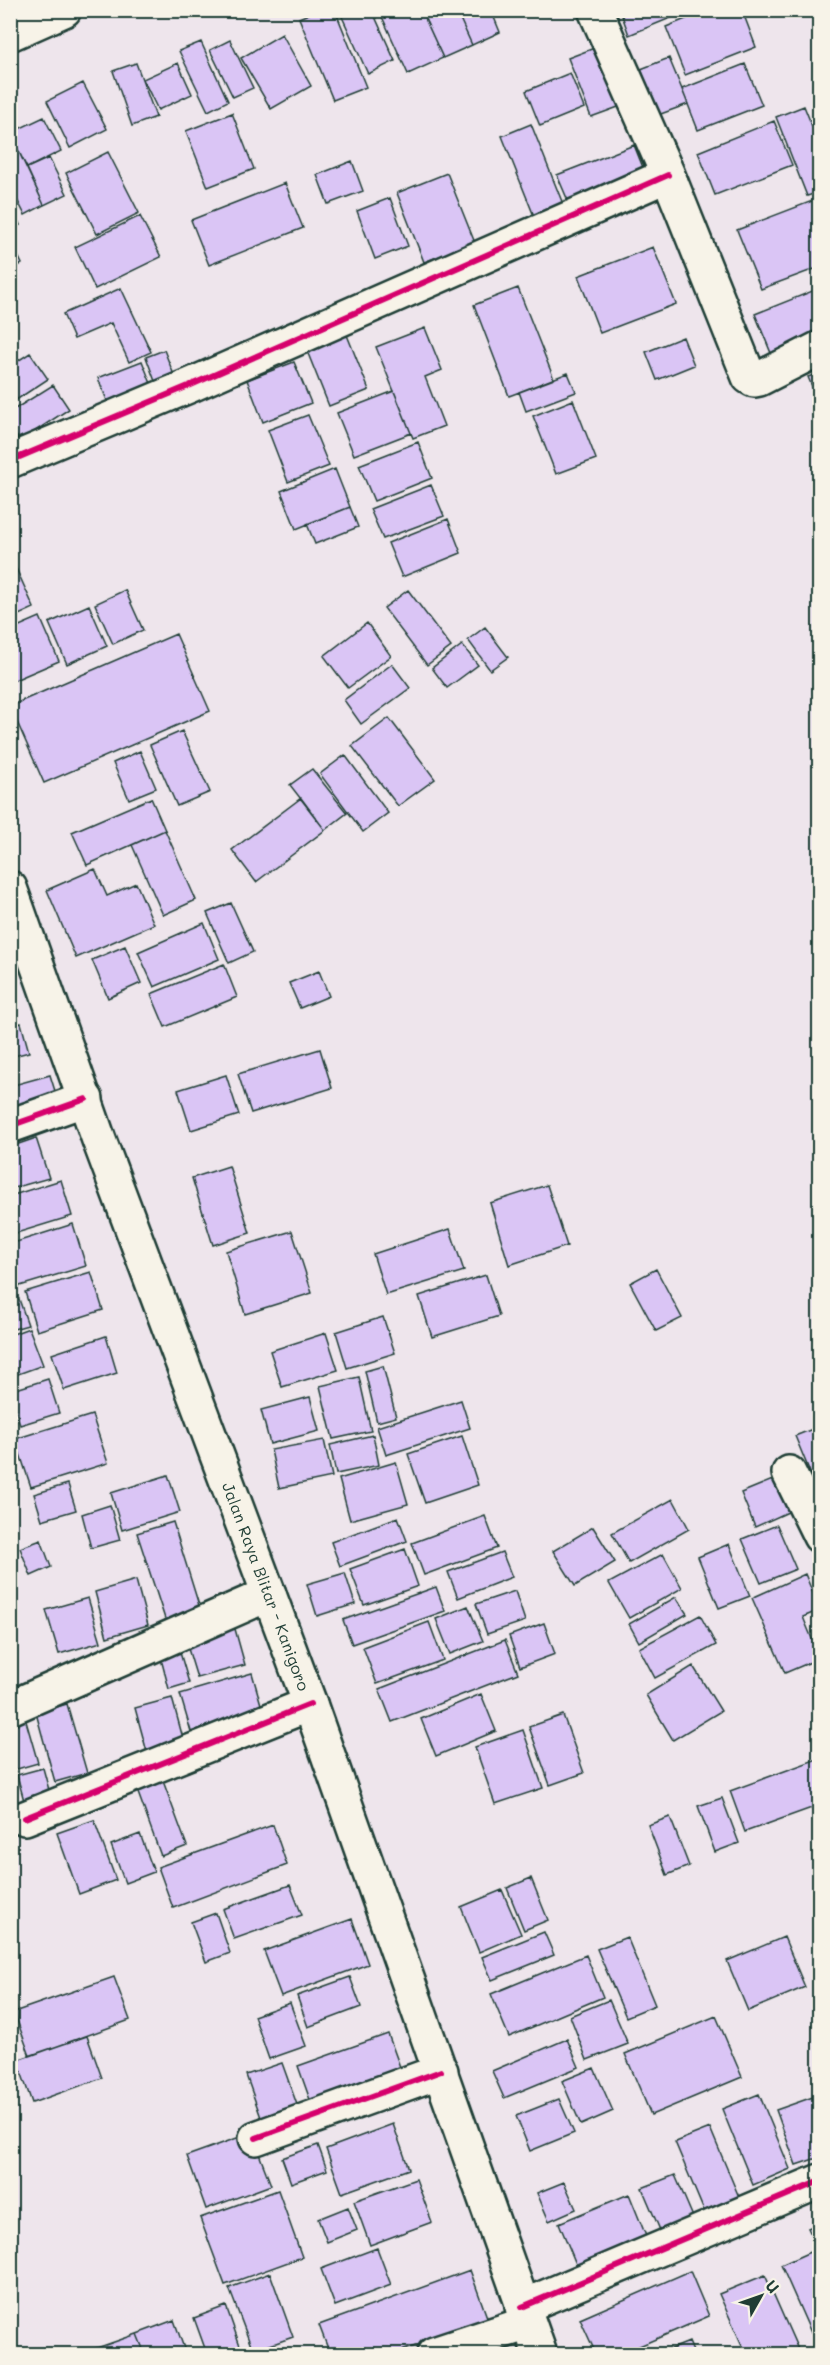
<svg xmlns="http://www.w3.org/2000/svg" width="830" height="2365" viewBox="0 0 830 2365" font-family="Mali,sans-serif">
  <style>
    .building { fill: #dac5f5; stroke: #1f3d34; stroke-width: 1.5 }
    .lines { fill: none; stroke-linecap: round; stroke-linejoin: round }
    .minor-casing { stroke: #1f3d34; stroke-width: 38 }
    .major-casing { stroke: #1f3d34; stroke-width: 38 }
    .highway-casing { stroke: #1f3d34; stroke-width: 38 }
    .minor { stroke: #f7f3e8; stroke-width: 33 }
    .major { stroke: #f7f3e8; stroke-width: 33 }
    .highway { stroke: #f7f3e8; stroke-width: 33 }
    .cycleway-casing { stroke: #f7f3e8; stroke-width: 10 }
    .cycleway { stroke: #d6006c; stroke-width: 6 }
    .labels { text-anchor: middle; stroke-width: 6; stroke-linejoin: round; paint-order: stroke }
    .street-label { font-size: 16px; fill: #1f3d34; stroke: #f7f3e8 }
  </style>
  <rect width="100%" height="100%" fill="#eee5ec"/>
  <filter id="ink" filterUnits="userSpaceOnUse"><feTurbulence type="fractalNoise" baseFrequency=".0167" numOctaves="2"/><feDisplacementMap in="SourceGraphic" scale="12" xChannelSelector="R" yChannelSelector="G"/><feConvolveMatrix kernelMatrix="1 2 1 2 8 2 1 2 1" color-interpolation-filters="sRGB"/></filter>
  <g filter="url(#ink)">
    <path class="building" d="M318,10H335L366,87L333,100L299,18Z
      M339,10H372L395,61L368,74Z
      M379,10H421L443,58L408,74Z
      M421,10H456L472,45L443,58Z
      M456,10H491L500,32L472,45Z
      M620,10H690L629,35Z
      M708,10H742L756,47L685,75L666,27Z
      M282,34L311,86L271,109L241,58Z
      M230,40L253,88L233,97L210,50Z
      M201,42L228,101L208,111L179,51Z
      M597,47L621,106L591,117L568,58Z
      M669,58L688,104L658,115L641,69Z
      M136,63L156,117L132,126L113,71Z
      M178,63L192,94L158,110L143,79Z
      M745,64L762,105L698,130L682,89Z
      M570,73L584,108L540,126L526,91Z
      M83,83L107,129L70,148L47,101Z
      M804,106L820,146V192L807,196L776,117Z
      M232,113L254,169L208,187L186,131Z
      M44,117L61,151L27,168L10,133Z
      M774,121L792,165L715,195L698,152Z
      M531,124L567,214L538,226L502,136Z
      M634,145L648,180L572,210L557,175Z
      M18,150L44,205L25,215L10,186V154Z
      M108,152L139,213L97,234L66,173Z
      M49,158L67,194L44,205L27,168Z
      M352,161L363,191L328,204L317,175Z
      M447,173L475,243L424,262L397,193Z
      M285,183L303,228L209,265L191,220Z
      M390,198L408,246L375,259L357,211Z
      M820,198V267L761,289L737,230Z
      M10,202L20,225L10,229Z
      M140,216L161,257L95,289L75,247Z
      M10,239L22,264L10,270Z
      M653,247L676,304L600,333L578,276Z
      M121,288L151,352L129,362L111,323L74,339L63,314Z
      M518,288L554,379L509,396L474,305Z
      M820,288V340L773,358L755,314Z
      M425,328L442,370L425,377L444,426L413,438L376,347Z
      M347,335L369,390L329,406L307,351Z
      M683,337L694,365L657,380L646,352Z
      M164,350L178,385L159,392L146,357Z
      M30,353L48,379L10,404V366Z
      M142,361L156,396L112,413L98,378Z
      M294,362L311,403L263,422L247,380Z
      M568,373L576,392L526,411L519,392Z
      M820,373V405L808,377Z
      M53,385L69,409L20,441L10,427V412Z
      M394,391L411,433L354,455L337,413Z
      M573,400L596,459L556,474L533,416Z
      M308,415L329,466L288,482L268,430Z
      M418,442L432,478L374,501L359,465Z
      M335,469L350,507L296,529L281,491Z
      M431,485L444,516L383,539L370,509Z
      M350,507L358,527L315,544L307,524Z
      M448,519L461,553L402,577L388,543Z
      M10,555L34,608L10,619Z
      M125,590L143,630L113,644L95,604Z
      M408,590L451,647L427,665L384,608Z
      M89,605L107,646L67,664L49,623Z
      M40,617L59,661L10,682V630Z
      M367,623L391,656L348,688L324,656Z
      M485,627L508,657L490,670L468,640Z
      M176,634L210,711L44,783L10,706Z
      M462,645L478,665L447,688L432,668Z
      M392,664L410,688L361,724L344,700Z
      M389,718L435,779L398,806L352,746Z
      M182,731L210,792L177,806L150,745Z
      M140,751L156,788L129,799L113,763Z
      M345,755L388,813L363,832L320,774Z
      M312,769L347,813L325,830L290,785Z
      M151,798L165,830L87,865L72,832Z
      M301,798L325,830L256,882L232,850Z
      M165,830L196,900L163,915L132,845Z
      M95,869L107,896L136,883L154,924L76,958L47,890Z
      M231,903L253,952L229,963L207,913Z
      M204,923L219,959L154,987L138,952Z
      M125,946L141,983L108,998L92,960Z
      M224,964L237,997L165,1027L151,994Z
      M319,971L329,996L300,1008L289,983Z
      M21,1023L29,1052L10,1057V1026Z
      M320,1049L332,1088L251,1113L238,1074Z
      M50,1075L60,1107L10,1122V1086Z
      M226,1075L239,1115L191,1130L178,1090Z
      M36,1138L49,1178L10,1189V1147Z
      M229,1166L250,1233L213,1245L192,1178Z
      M61,1180L72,1216L10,1235V1196Z
      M547,1185L567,1246L509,1265L490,1203Z
      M73,1224L86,1266L10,1289V1244Z
      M450,1229L464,1271L386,1295L373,1254Z
      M292,1231L312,1293L245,1314L226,1251Z
      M656,1269L682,1318L656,1331L630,1283Z
      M91,1272L103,1310L37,1331L25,1292Z
      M486,1275L499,1316L432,1337L419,1296Z
      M19,1299L28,1325L10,1330V1301Z
      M383,1317L395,1353L347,1368L336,1332Z
      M29,1328L43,1365L10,1377V1335Z
      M326,1333L338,1370L282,1387L270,1351Z
      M106,1336L117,1373L64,1390L52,1354Z
      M383,1366L396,1417L377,1422L365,1371Z
      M359,1377L371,1431L333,1439L320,1386Z
      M48,1379L59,1413L20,1425L10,1391Z
      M310,1397L319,1431L270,1444L261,1410Z
      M461,1400L470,1428L386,1455L377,1427Z
      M92,1415L108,1463L31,1487L15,1439Z
      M820,1426V1494H819L795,1436Z
      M373,1435L379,1465L336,1474L330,1445Z
      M462,1436L478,1485L425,1503L408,1454Z
      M324,1440L332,1477L279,1488L271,1450Z
      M396,1462L408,1504L350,1520L339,1479Z
      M168,1475L180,1512L122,1530L111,1493Z
      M775,1479L788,1512L755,1527L741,1493Z
      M68,1484L76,1510L42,1520L34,1494Z
      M673,1499L689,1529L629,1563L612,1533Z
      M110,1505L120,1540L91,1548L82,1514Z
      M485,1516L497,1548L424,1575L412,1543Z
      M398,1517L407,1541L340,1566L331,1542Z
      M173,1522L202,1615L167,1625L137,1533Z
      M777,1525L796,1569L761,1583L742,1539Z
      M593,1527L615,1562L575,1586L553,1551Z
      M41,1540L51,1567L31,1576L20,1548Z
      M729,1544L750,1596L719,1608L698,1557Z
      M405,1549L418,1586L364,1605L350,1569Z
      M502,1552L512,1577L458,1598L448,1572Z
      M663,1554L682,1588L629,1618L609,1583Z
      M345,1573L355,1604L317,1616L307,1584Z
      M805,1574L820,1610L803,1617L820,1658L785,1673L752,1598Z
      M136,1580L148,1625L107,1637L95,1592Z
      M436,1587L445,1611L352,1644L343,1620Z
      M515,1591L525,1621L487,1634L476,1604Z
      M676,1597L687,1614L639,1642L629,1624Z
      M88,1598L101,1642L59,1654L46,1610Z
      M468,1606L483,1641L450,1654L436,1619Z
      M700,1615L716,1645L655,1678L639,1648Z
      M429,1622L443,1660L377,1684L363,1647Z
      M544,1623L555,1654L520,1667L509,1636Z
      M235,1629L245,1665L197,1678L186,1642Z
      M505,1640L518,1673L392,1722L379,1689Z
      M179,1649L189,1683L169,1689L160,1655Z
      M693,1666L721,1711L673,1740L646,1695Z
      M252,1673L264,1715L192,1735L180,1694Z
      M481,1694L496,1731L436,1756L421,1719Z
      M172,1698L184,1742L147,1752L135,1708Z
      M67,1704L87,1773L55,1782L36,1713Z
      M24,1714L38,1763L10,1771V1717Z
      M563,1715L584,1773L550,1785L529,1727Z
      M523,1730L543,1788L495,1804L475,1747Z
      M820,1758V1805L745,1832L730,1791Z
      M43,1768L52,1801L26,1808L17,1775Z
      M163,1781L187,1846L161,1856L137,1790Z
      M722,1798L739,1843L715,1852L698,1806Z
      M670,1817L689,1866L667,1875L648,1825Z
      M94,1820L116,1880L79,1894L57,1833Z
      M273,1825L287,1865L173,1908L158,1867Z
      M140,1834L154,1872L125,1883L111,1845Z
      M531,1878L548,1920L524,1930L507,1888Z
      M290,1885L302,1915L234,1939L223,1909Z
      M502,1890L521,1934L479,1952L461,1907Z
      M216,1913L230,1953L206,1962L191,1922Z
      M352,1919L368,1964L281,1996L264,1951Z
      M544,1932L554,1955L492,1980L482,1957Z
      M627,1937L655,2005L626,2017L597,1949Z
      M784,1937L805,1987L748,2011L727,1961Z
      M586,1955L603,1997L509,2037L491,1994Z
      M114,1977L130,2020L30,2056L14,2012Z
      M350,1977L361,2007L308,2027L297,1996Z
      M609,2000L628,2044L587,2060L570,2016Z
      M290,2003L306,2046L269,2059L254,2016Z
      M716,2016L742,2077L651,2115L625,2054Z
      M388,2034L404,2078L314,2111L298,2066Z
      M87,2036L102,2078L32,2103L17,2060Z
      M567,2039L579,2067L504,2098L492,2071Z
      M282,2063L300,2113L264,2126L246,2075Z
      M594,2068L613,2111L581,2125L562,2081Z
      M759,2094L790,2169L753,2185L722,2109Z
      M813,2097L820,2115V2157L796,2165L776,2110Z
      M559,2099L574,2133L530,2151L516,2116Z
      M393,2124L409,2169L342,2193L326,2149Z
      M710,2128L739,2197L704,2211L675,2142Z
      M251,2133L271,2185L206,2209L187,2156Z
      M318,2145L327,2170L291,2183L282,2158Z
      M675,2175L696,2224L663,2237L642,2188Z
      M416,2179L432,2222L370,2245L354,2201Z
      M564,2182L576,2209L549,2221L537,2193Z
      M278,2190L302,2257L225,2285L200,2218Z
      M629,2194L648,2241L578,2269L559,2223Z
      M348,2207L357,2230L327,2242L318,2219Z
      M820,2223V2253L808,2228Z
      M377,2248L391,2285L335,2306L321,2269Z
      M812,2251L820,2268V2342L816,2344L781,2265Z
      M470,2270L488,2320L393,2354H330L319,2325Z
      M690,2271L709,2316L621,2354H596L580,2319Z
      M270,2273L293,2337L253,2351L229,2288Z
      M765,2275L800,2354H746L719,2294Z
      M226,2306L243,2354H207L194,2318Z
      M174,2320L186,2354H145L137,2334Z
      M137,2334L145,2354H96L94,2349Z
      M689,2342L694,2354H659Z"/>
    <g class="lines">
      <g class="minor-casing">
        <path id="minor" d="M595,10L668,175L749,377L754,380L759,379L820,348
          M10,461L191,385L668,175
          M10,1126L86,1099
          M789,1473L820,1536
          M10,1708L269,1594
          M25,1818L310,1704
          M256,2138L441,2071
          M522,2307L820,2181
          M434,2354L528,2323"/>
      </g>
      <g class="major-casing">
        <g id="major">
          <path id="s1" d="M10,888L99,1140L310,1704L540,2354"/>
        </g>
      </g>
      <g class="highway-casing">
        <path id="highway" d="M10,34L64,10"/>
      </g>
      <use href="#minor" class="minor"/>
      <use href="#major" class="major"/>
      <use href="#highway" class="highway"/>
      <g class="cycleway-casing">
        <path id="cycleway" d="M10,461L191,385L668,175
          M10,1126L86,1099
          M25,1818L310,1704
          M256,2138L441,2071
          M522,2307L820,2181"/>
      </g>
      <use href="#cycleway" class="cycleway"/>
    </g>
  </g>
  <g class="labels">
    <g class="street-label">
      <text dy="6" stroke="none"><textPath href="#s1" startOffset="744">Jalan Raya Blitar - Kanigoro</textPath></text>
    </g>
  </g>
  <rect width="830" height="2365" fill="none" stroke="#f7f3e8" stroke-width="36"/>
  <rect x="18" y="18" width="794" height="2329" fill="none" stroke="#1f3d34" stroke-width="2" filter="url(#ink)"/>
  <g transform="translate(761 2296) rotate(50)" stroke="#f7f3e8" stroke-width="4.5" paint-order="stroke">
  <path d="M0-4.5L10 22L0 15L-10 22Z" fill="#1f3d34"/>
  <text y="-9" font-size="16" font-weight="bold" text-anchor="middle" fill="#1f3d34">U</text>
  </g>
</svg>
